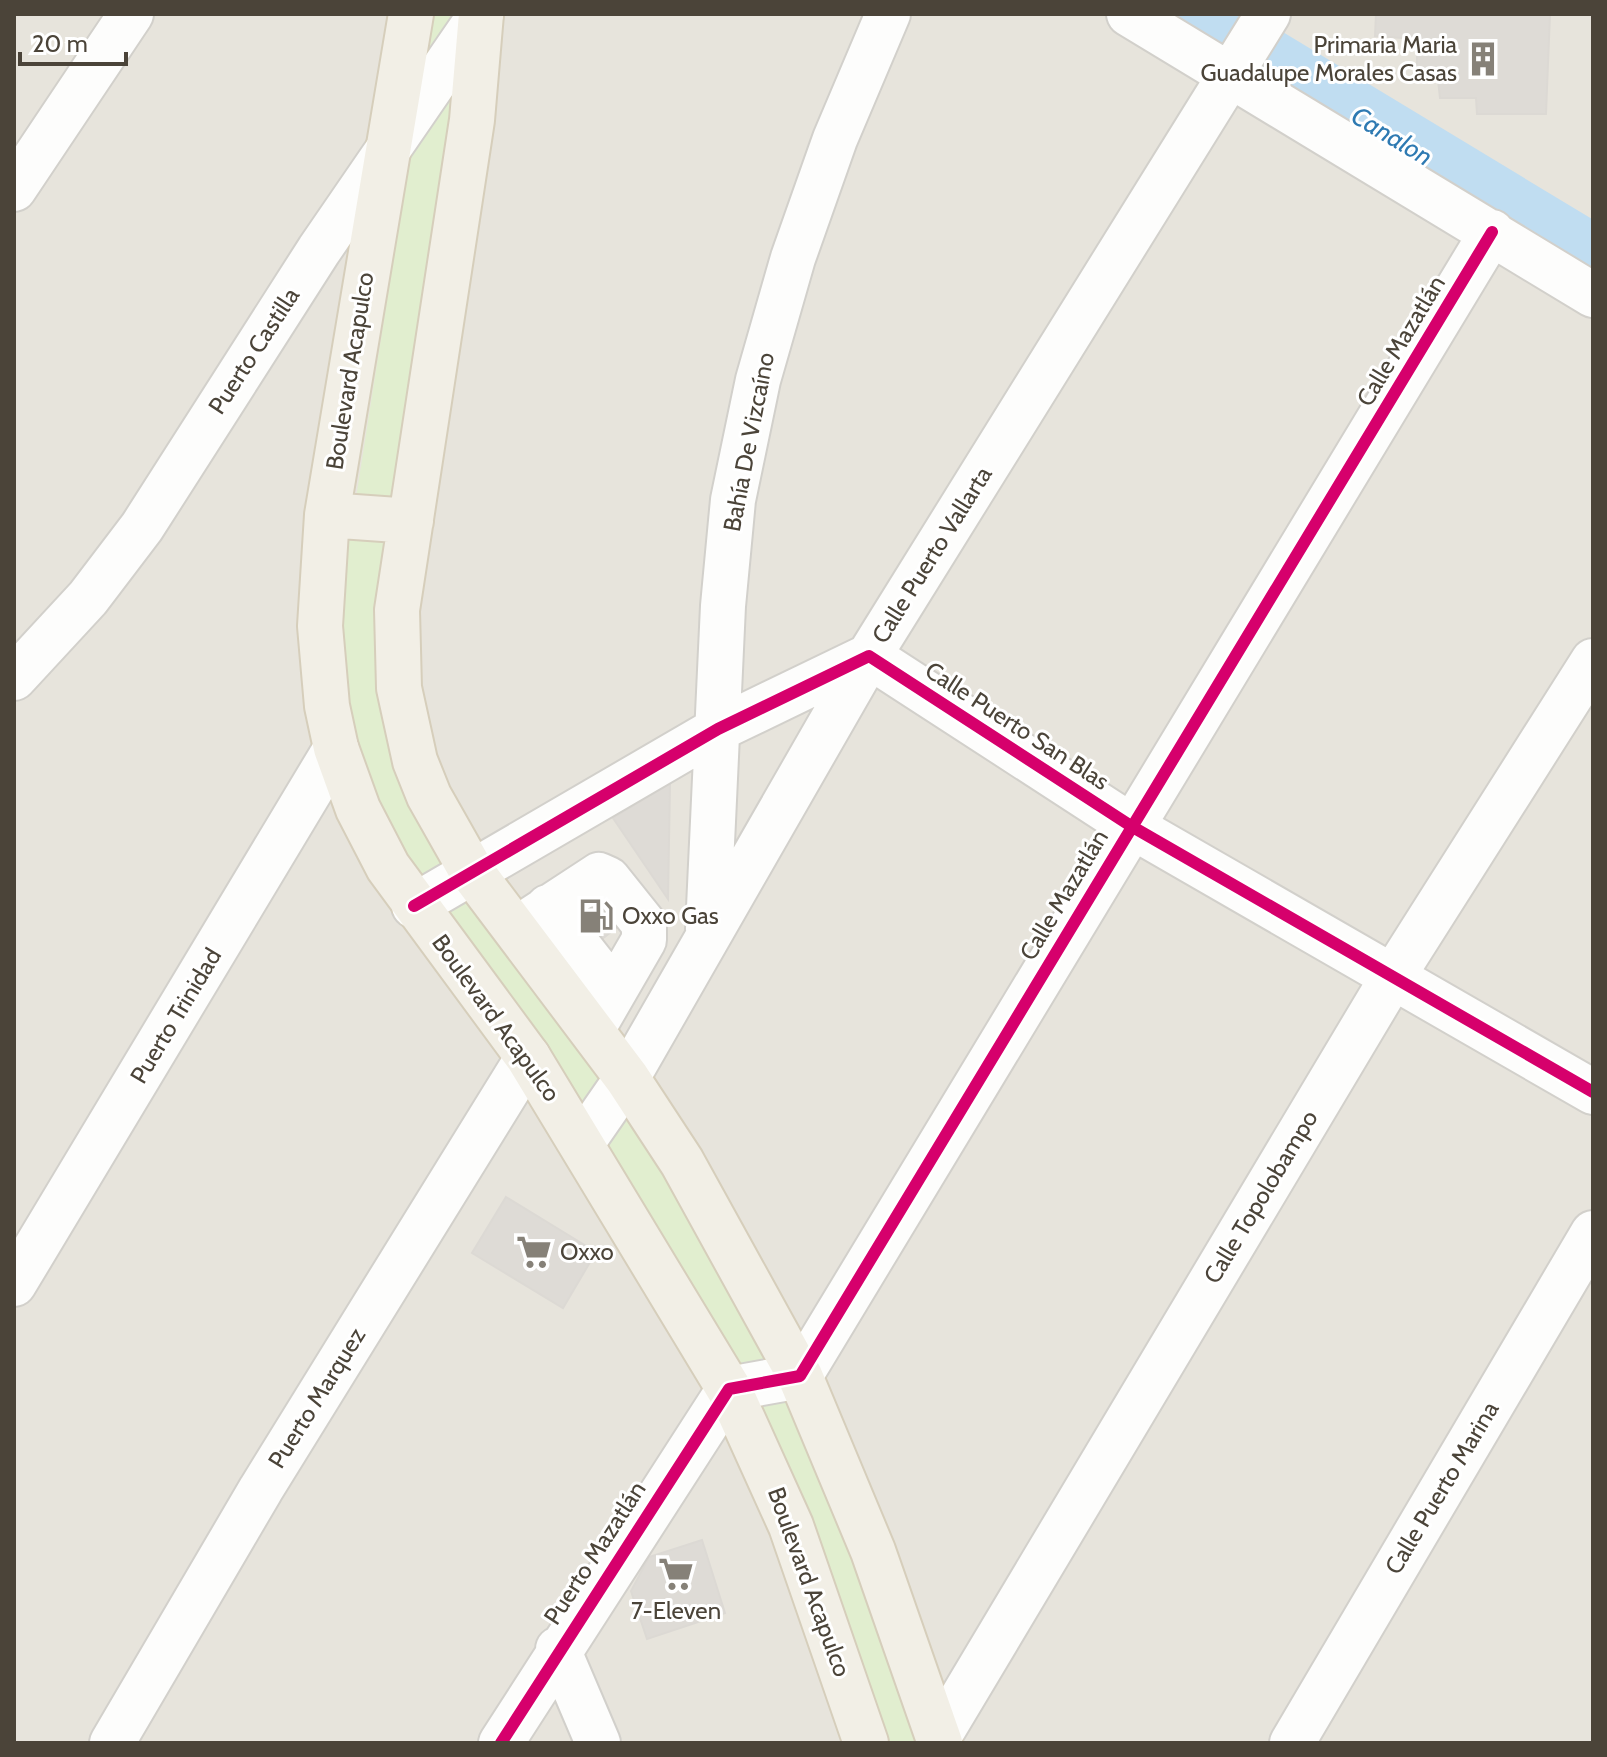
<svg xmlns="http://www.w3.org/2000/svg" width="1607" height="1757" viewBox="0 0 1607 1757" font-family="Cabin,sans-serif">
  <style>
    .residential { fill: #e7e4dc }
    .green { fill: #e1eecf }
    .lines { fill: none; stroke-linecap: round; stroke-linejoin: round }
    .river { stroke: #c0ddf1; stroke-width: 64 }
    .building { fill: #dedbd6; stroke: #dcd9d4; stroke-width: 2 }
    .minor-casing { stroke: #d2d0cb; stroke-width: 48 }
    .major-casing { stroke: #d6cebb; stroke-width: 48 }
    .minor { stroke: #fdfdfc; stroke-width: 44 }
    .major { stroke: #f2efe6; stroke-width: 44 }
    .cycleway-casing { stroke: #fff; stroke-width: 17 }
    .cycleway { stroke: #d6006c; stroke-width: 12 }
    .labels { text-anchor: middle; stroke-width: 6; stroke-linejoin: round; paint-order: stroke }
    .poi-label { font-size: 24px; fill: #4b4439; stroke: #fff; text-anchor: start }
    .street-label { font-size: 24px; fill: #4b4439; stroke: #fff }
    .water-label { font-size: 26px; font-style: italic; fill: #2e7ab2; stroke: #fff }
  </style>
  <rect width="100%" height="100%" fill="#f4f2ee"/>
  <path class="residential" d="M14,14H1593V1743H14Z"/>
  <path class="green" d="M432,14H469L383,681L543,993L741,1284L793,1386L926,1743H885L744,1385L700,1298L381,824L348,727L339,606Z"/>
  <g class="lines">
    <path class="river" d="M1191,14L1593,257"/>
  </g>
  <path class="building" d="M1376,14H1550L1546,114H1477L1476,98H1440L1438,80H1417V39L1375,36Z
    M670,783L668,899L613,818Z
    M617,873L643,907L575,960L549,925Z
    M506,1197L596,1252L563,1308L472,1253Z
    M702,1540L725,1613L647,1639L631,1591L649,1557Z"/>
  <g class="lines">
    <g class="minor-casing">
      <path id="minor" d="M1129,14L1593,295
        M14,189L131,14
        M14,678L88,598L142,527L319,250L481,14
        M414,906L718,729L869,656L1131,826L1593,1092
        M548,907L614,991
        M518,928L599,875L608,879L644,924V940L592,1030
        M708,929L723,606L733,500L758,380L793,258L835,139L888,14
        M582,1143L627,1078L869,656L1268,14
        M14,1284L336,748
        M558,1649L598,1743
        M938,1738L1392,978L1593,661
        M112,1743L261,1489L528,1057
        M501,1743L729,1389L800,1376L1492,232
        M1292,1743L1593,1233"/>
    </g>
    <g class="major-casing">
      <path id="major" d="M411,14L327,515L320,626L327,706L336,748L358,809L388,867L528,1057L729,1389L791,1526L866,1743
        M481,14L472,120L397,610L399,688L415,761L429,796L472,872L627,1078L682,1162L800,1376L873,1551L940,1743
        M327,515L411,521"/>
    </g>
    <use href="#minor" class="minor"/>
    <use href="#major" class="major"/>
    <g class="cycleway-casing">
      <path id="cycleway" d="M414,906L718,729L869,656L1131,826L1593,1092
        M501,1743L729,1389L800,1376L1492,232"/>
    </g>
    <use href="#cycleway" class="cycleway"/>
  </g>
  <defs>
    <g id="building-bare" transform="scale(2.76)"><path d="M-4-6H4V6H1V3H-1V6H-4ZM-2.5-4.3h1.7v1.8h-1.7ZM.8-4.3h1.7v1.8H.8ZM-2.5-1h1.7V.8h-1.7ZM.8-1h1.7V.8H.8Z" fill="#868178" stroke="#fff" stroke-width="2.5" paint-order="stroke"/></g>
    <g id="fuel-bare" transform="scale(2.76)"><path d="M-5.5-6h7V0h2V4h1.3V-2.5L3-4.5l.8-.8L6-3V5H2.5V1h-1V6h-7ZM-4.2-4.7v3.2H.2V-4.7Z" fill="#868178" stroke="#fff" stroke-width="2.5" paint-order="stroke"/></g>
    <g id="supermarket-bare" transform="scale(2.76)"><path d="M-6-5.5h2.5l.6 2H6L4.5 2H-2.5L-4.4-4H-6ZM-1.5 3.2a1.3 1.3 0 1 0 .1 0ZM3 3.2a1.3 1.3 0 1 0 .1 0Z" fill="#868178" stroke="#fff" stroke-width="2.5" paint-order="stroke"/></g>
  </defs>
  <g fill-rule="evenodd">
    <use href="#building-bare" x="1483" y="59"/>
    <use href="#fuel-bare" x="596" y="916"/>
    <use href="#supermarket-bare" x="534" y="1252"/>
    <use href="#supermarket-bare" x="676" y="1574"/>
  </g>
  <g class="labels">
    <g class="poi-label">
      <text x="1457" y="53" text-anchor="end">Primaria Maria<tspan x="1457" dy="28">Guadalupe Morales Casas</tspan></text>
      <text x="622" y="924">Oxxo Gas</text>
      <text x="560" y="1260">Oxxo</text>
      <text x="676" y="1619" text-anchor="middle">7-Eleven</text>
    </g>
    <g class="street-label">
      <text transform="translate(1401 341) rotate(-59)" y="8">Calle Mazatlán</text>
      <text transform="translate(254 351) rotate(-57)" y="8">Puerto Castilla</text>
      <text transform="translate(350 371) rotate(-81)" y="8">Boulevard Acapulco</text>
      <text transform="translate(749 442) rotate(-79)" y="8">Bahía De Vizcaíno</text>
      <text transform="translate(932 555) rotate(-58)" y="8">Calle Puerto Vallarta</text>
      <text transform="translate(1017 726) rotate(33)" y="8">Calle Puerto San Blas</text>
      <text transform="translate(1064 895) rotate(-59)" y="8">Calle Mazatlán</text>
      <text transform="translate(176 1016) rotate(-59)" y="8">Puerto Trinidad</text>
      <text transform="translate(496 1018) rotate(54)" y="8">Boulevard Acapulco</text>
      <text transform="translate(1261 1197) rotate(-59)" y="8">Calle Topolobampo</text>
      <text transform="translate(317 1398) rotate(-58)" y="8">Puerto Marquez</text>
      <text transform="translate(1442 1488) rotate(-59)" y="8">Calle Puerto Marina</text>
      <text transform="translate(595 1553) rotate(-57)" y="8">Puerto Mazatlán</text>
      <text transform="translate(809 1582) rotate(70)" y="8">Boulevard Acapulco</text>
    </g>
    <g class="water-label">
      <text transform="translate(1392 136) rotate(31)" y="9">Canalon</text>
    </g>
  </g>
  <rect width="1607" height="1757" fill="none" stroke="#4b4439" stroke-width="32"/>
  <path d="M20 52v12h106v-12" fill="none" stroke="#4b4439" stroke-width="4"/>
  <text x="32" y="52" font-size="24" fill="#4b4439" stroke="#ffffff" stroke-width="6" paint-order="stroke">20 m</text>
</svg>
